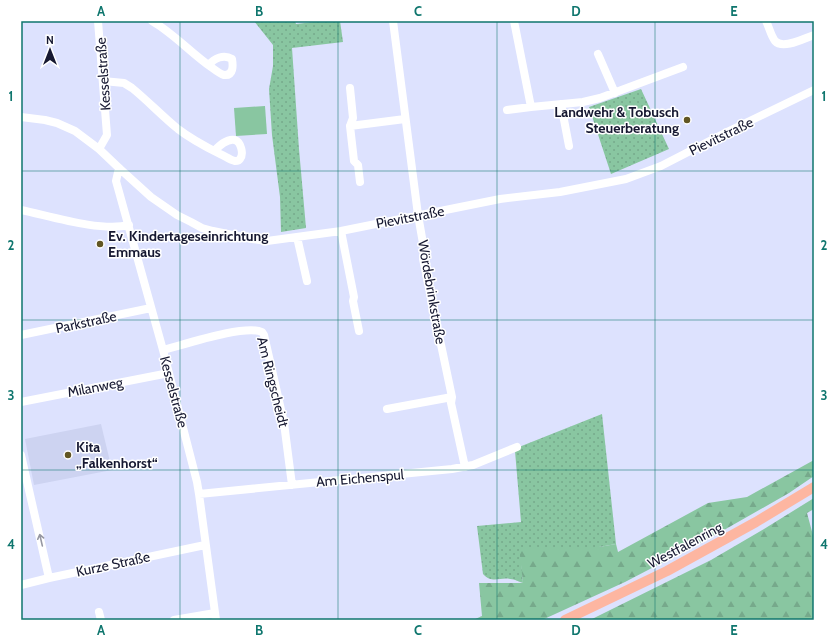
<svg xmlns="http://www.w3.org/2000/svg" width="835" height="641" viewBox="0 0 835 641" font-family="Cabin,sans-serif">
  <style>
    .built { fill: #cdd3f1 }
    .grass { fill: url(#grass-dots) }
    .forest { fill: url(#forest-firs) }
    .park { fill: #89c6a1 }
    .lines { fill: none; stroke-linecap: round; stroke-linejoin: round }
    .minor { stroke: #fff; stroke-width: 8 }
    .major { stroke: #fdb6a1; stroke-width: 10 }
    .oneway { stroke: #9697a2 }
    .grid { fill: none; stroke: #0f766e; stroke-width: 1; stroke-opacity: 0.55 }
    .poi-dot { fill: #615623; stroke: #fff; stroke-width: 1.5 }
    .labels { text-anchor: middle; stroke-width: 3; stroke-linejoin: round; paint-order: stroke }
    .street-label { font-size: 14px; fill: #161831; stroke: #fff }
    .poi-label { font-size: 14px; font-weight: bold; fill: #161831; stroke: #fff; text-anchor: start }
    .neatline { fill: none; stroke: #0f766e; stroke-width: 1.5 }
    .grid-label { font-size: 13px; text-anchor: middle; font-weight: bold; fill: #0f766e }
  </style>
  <defs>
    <pattern id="grass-dots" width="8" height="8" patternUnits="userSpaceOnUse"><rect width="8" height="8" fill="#89c6a1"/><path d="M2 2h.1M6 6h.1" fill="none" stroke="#76a98b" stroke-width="1.8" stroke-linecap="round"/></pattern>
    <pattern id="forest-firs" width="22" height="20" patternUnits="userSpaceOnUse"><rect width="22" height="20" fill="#89c6a1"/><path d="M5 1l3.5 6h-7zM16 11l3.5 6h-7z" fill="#76a98b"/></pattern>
  </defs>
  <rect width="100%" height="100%" fill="#dde2fe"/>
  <path class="built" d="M101,424L112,470L34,485L25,439Z"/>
  <path class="grass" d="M254,21H295L296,24L322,21H340L343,42L292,48L299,149L306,228L281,232L280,197L272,135L269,89L273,66V45Z
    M641,89L669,149L611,174L589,107Z
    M602,414L616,544L599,547H520L523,583C519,582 515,579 510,579C500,577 492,584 483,574L477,526L521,522L515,451L519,447Z"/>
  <path class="forest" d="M814,460V476L789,493L717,534L625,582L542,620H473L482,616L479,583H523L519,547H599L616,544L618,552L708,503L747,497Z
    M814,498V509L807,513L814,539V620H590L711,560L764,529Z"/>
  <path class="park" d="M265,106L267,134L236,136L234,108Z"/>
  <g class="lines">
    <path class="minor" d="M98,21L107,135L99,149
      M152,21C173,33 191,53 211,67C215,70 220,74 224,75C234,76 233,65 232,59C224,54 214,58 209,65
      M393,21L418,215L424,249L423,259L452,397L451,403L465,467
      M766,21C769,27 771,36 775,41C783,50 805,38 814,35
      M598,54L615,93
      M103,81L124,83L132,88C148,101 162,116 178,129C191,139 206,147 220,154C225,156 230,160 235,161C237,161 239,161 240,159C244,154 241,142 235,140C227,138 219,146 214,151
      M350,88L353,118L350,126L354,161L358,165L360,182
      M561,104L569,146
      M531,107L583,102L600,98L683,67
      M507,110L531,107L514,21
      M21,117L45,120L57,123L75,131L99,149L119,168L151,197L177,215L191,222L202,228L213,231L252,239L267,241L341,231L500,199L560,192L626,179L661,166L729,131L814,90
      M350,126L405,119
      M119,168L116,181L163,350L197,482L199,494L216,620
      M21,210C50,216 100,232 129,225
      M341,231L354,297L353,301L359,331
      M297,237L307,281
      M21,335L151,308
      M163,350C183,345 245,324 262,332L264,335L284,423L292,485
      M21,402L169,373
      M387,409L452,397
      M21,455L49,578
      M199,494L452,469L473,465L517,447
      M21,585L49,578L205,545
      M99,612L101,620
      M174,620L215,613"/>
    <path class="major" d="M565,620L667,571L756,522L814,487"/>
  </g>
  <defs><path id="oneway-shaft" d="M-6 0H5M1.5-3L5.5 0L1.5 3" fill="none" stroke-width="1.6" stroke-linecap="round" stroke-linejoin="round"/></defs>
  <use class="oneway" href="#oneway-shaft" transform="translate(41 540) rotate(-103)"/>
  <path class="grid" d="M180,21V620M338,21V620M497,21V620M655,21V620M21,171H814M21,320H814M21,470H814"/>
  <g class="poi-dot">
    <circle cx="687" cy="120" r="4"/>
    <circle cx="100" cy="244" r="4"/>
    <circle cx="68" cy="455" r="4"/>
  </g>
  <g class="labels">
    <g class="street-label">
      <text transform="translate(103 74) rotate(-94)" y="5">Kesselstraße</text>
      <text transform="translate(721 136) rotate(-26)" y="5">Pievitstraße</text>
      <text transform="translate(410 217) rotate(-11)" y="5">Pievitstraße</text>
      <text transform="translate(432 292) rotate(80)" y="5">Wördebrinkstraße</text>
      <text transform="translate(86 322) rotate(-12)" y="5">Parkstraße</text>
      <text transform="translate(273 382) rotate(76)" y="5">Am Ringscheidt</text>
      <text transform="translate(95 387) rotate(-11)" y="5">Milanweg</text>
      <text transform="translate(174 392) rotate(75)" y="5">Kesselstraße</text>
      <text transform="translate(360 478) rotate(-5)" y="5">Am Eichenspul</text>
      <text transform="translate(685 545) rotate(-28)" y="5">Westfalenring</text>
      <text transform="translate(113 564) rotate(-12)" y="5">Kurze Straße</text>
    </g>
    <g class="poi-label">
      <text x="679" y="117" text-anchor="end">Landwehr &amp; Tobusch<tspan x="679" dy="16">Steuerberatung</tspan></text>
      <text x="108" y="241">Ev. Kindertageseinrichtung<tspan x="108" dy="16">Emmaus</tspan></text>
      <text x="76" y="452">Kita<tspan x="76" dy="16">„Falkenhorst“</tspan></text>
    </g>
  </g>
  <rect width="835" height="641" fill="none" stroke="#ffffff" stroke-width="44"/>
  <g transform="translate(50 50)" stroke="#ffffff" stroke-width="3" paint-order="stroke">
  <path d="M0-3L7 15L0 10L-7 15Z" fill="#161831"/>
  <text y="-6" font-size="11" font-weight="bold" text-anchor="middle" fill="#161831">N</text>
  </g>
  <rect x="22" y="22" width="791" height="597" class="neatline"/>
  <g class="grid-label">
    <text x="101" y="16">A</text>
    <text x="259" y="16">B</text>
    <text x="418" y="16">C</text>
    <text x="576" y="16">D</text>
    <text x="734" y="16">E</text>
    <text x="11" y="101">1</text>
    <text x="824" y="101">1</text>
    <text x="11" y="250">2</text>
    <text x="824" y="250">2</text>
    <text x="11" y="400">3</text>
    <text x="824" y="400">3</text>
    <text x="11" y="549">4</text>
    <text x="824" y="549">4</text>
    <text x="101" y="635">A</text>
    <text x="259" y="635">B</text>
    <text x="418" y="635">C</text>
    <text x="576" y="635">D</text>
    <text x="734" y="635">E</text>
  </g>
</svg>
